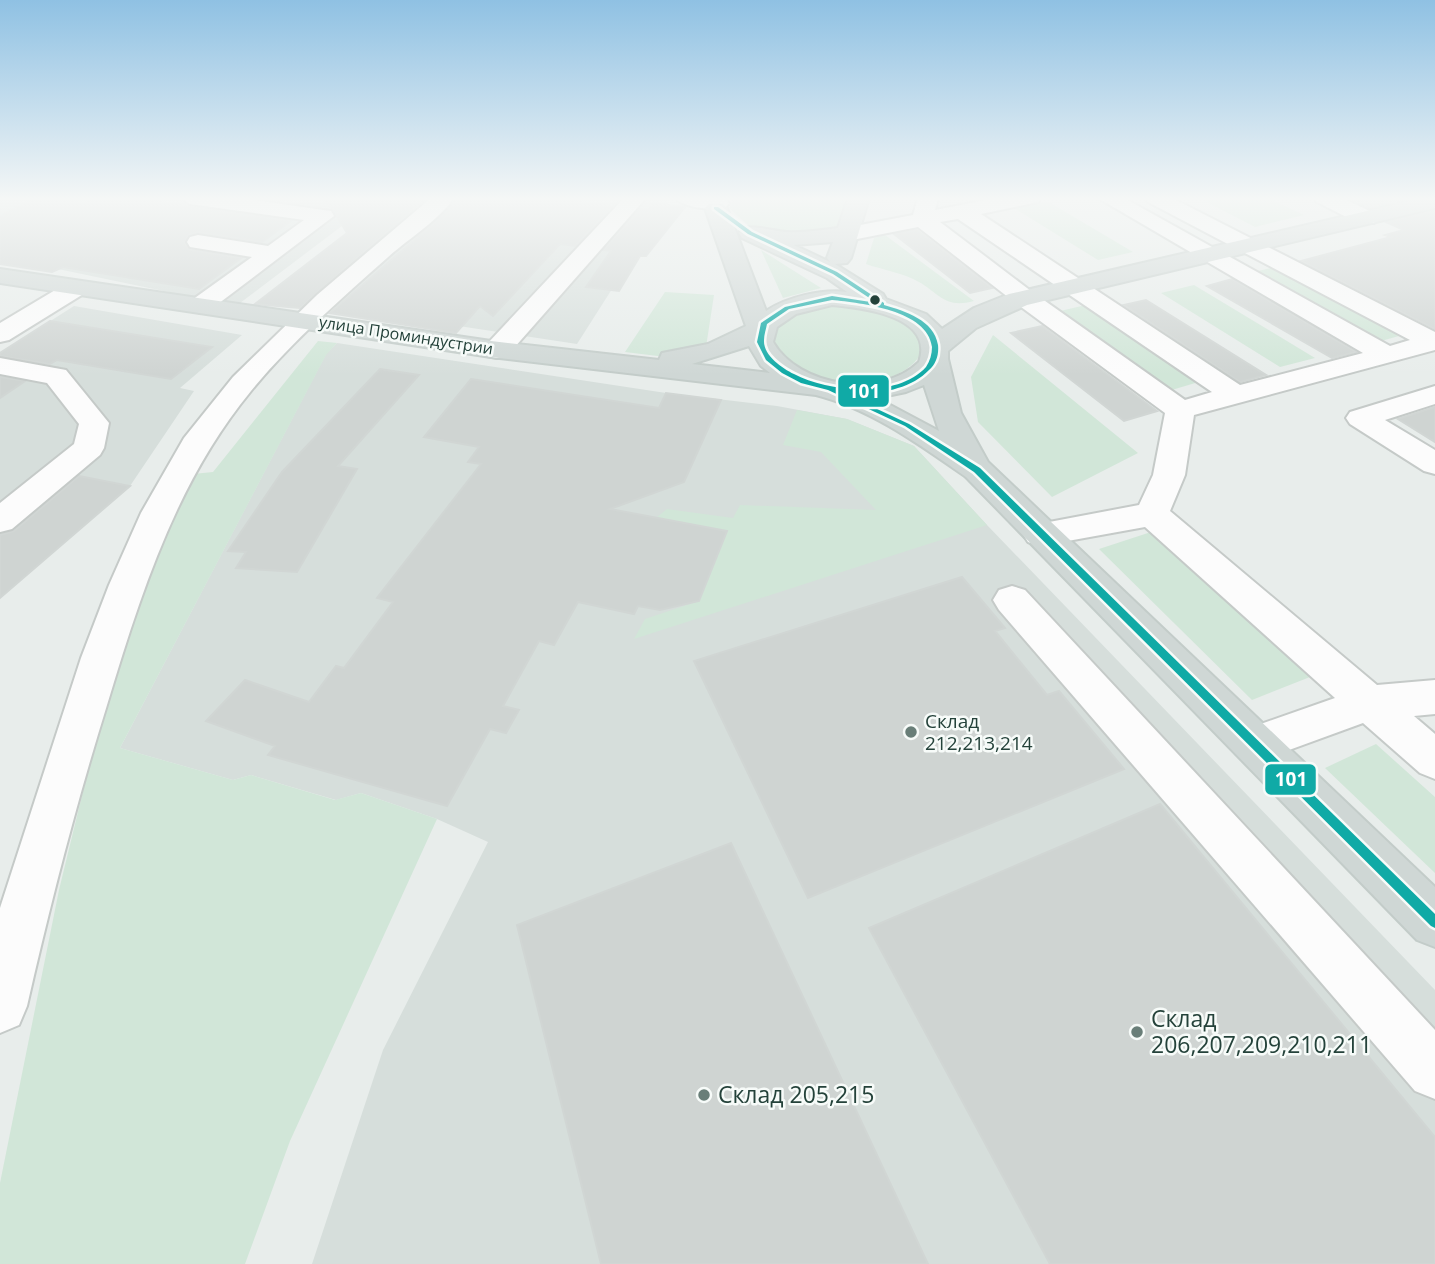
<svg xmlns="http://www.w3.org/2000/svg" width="1435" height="1264" viewBox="0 0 1435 1264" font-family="'Open Sans',sans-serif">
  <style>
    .built { fill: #d6dedb }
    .green { fill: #d1e6d8 }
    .building { fill: #cfd4d2; stroke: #d1d6d4; stroke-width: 2 }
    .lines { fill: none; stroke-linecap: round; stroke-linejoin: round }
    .minor-casing { stroke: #c5cac8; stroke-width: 4 }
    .major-casing { stroke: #c3ccc9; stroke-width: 4 }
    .minor { fill: #fcfcfc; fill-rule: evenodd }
    .major { fill: #cfd7d5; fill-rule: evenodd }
    .bus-1-casing { stroke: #f7fbf9; stroke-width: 5 }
    .bus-1 { fill: #10aaa6; fill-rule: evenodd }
    .bus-dot { fill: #24423a; stroke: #f7fbf9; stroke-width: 2.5 }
    .poi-dot { fill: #697e78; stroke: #f7fbf9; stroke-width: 2.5 }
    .labels { text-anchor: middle; stroke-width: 5; stroke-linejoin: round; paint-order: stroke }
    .far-street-label { font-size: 16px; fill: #24423a; stroke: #f7fbf9 }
    .poi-label { font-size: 19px; fill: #24423a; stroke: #f7fbf9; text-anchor: start }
    .near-poi-label { font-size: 23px; fill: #24423a; stroke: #f7fbf9; text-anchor: start }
    .line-badge { stroke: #f7fbf9; stroke-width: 2.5 }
    .badge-label { font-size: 19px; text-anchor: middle; font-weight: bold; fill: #fff }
  </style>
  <rect width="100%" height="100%" fill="#e8edeb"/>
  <path class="built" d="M0,198H379L236,306L0,257Z
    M437,198H670L577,344L313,304Z
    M74,306L242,335L180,388L194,391L130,486L0,598V353Z
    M337,343L666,393L777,406L847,419L914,446L987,525L1435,990V1264H312L383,1050L488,842L437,819L361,793L336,800L251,775L233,780L120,748L326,354Z"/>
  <path class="green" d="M735,198H851L841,226L812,233L775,230L748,225L729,208Z
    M1199,198H1268L1304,215L1255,227Z
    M1047,201L1133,252L1098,260L1014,208Z
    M885,235L974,301C945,309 940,294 919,282C904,273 883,270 866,264L874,238Z
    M761,250L821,288L783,298Z
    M1279,266L1406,334L1374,343L1249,273Z
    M1194,285L1315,358L1280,367L1161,293Z
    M665,292L714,295L706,347L674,358L625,352Z
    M1090,304L1202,381L1165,392L1056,312Z
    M839,305C851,307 865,306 877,310C986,341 874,418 795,365C741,329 806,308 839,305Z
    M993,335L1138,453L1052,497L978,422L971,377Z
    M318,341L337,343L326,355L120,748L233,780L251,775L335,800L361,793L437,819L290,1141L245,1264H0V1183L59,890L95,742L145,582L193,474L213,472Z
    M797,410L847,419L914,446L987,525L634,639L645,619L699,601L726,532L656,518L667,509L733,518L740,505L876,510L821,452L783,445Z
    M1151,532L1310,677L1252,700L1099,549Z
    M1376,744L1435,797V873L1325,768Z"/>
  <path class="building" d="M36,198L86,203L96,198H133L291,221L262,242L198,232L189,234L185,243L190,250L241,258L199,289L63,267L52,272L0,264V216Z
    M322,198H426L300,308L255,304L347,233L333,210Z
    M456,198H553L613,206L575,246L560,244L493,316L480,306L456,333L330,313L433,224Z
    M1349,198H1409L1369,208Z
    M654,203L685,207L646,256H640L619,291L586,287L611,251L603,250L640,209L648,210Z
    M1435,211V329L1301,261L1391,237L1385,235L1404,230L1386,222Z
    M917,230L992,288L970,293L894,234Z
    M1232,279L1356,352L1332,358L1207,286Z
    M1146,300L1266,375L1240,382L1124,305Z
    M50,321L212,347L171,379L57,360L50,364L0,356V353Z
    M1042,326L1157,411L1124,421L1011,333Z
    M380,369L419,375L338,466L357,469L297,572L236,568L246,552L228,551L282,472Z
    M0,377L25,381L0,398Z
    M471,379L659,408L666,393L721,400L684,482L610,509L727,531L699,601L660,610L638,606L634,614L578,602L554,645L539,641L503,706L519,710L506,733L490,729L447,806L268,755L275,746L206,721L245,680L309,702L336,666L344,668L393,602L377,598L481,464L468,462L479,447L424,437Z
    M1435,407V442L1398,419Z
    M79,476L130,486L0,598V535L14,531Z
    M962,577L1005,628L995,631L1047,695L1059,691L1124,769L808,898L694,661Z
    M1160,804L1435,1137V1264H1050L869,928Z
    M731,843L928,1264H601L517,925Z"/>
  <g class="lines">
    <g class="minor-casing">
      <path id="minor" d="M180,198H240L323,210L331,211L334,216L210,310L201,313L192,310L188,305L192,300L252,257L190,247L187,242L190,237L198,235L268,246L304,220L190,204Z
        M431,198H454C438,221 408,239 387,258C340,300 291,342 251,391C176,482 141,593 107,705C76,804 50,905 27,1006L19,1025L0,1033V908L81,658L109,585L141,513L184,438L233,377L317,295Z
        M624,198H646L507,356L497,358L487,356L484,350L487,344Z
        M675,198H726L729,203L726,207C714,211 684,208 675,198Z
        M918,198H938L935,210L997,198H1041L1038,202L981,214L1240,385L1363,353L1098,198H1124L1390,346L1410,340L1148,202L1145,198H1172L1435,332V350L1194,415L1185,475L1170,511L1377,685L1435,680V714L1414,716L1435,734V779L1420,773L1363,723L1256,762L1241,757L1234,744L1241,731L1335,698L1145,527L1040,546L1028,542L1023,534L1028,526L1139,505L1153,475L1165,413L1013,301L918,227L847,241L839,239L836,234L839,229L913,215ZM958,219L1212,392L1185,400L1031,291L940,222Z
        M1314,198H1342L1374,213L1377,218L1374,223H1358L1317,202Z
        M76,281L85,283L88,288L85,293L9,340L0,342V323L67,283Z
        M0,358L66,370L109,423L104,448L100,455L12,529L0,532V503L74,444L79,424L47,383L0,374Z
        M1435,386V404L1385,420L1435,450V474L1424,471L1350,424L1346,418L1350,412Z
        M1012,586L1025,590L1435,1030V1099L1415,1091L999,610L993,600L999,590Z"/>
    </g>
    <g class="major-casing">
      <path id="major" d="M848,198H869L851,258L847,263L835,264L883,294L886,299L926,314L942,329L974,308L1009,294L1423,198H1435V208L1027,305L976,328L948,351V359L961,413L988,462L1435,887V947L1417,940L966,477C920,445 871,409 816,395L491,357L0,283V269L491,341L659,360L662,353L708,344L746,326L705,208L709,204H723L727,208L766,311C787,297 821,289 847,292L827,278L742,238L739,233L742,228C755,225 773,231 787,232C803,233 821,230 838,228ZM833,242L827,258L830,262L794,245ZM832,305C863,308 935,316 919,362C881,399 799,387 773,342L777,327L796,314ZM749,346L761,366L770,373L692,364ZM924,385L939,431L877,398L906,392Z"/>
    </g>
    <use href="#minor" class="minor"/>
    <use href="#major" class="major"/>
    <g class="bus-1-casing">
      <path id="bus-1" d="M714,207H718L752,232L837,272L884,303V305C905,311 934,320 938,345C939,355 936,364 929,370C908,392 869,396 841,392L909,424L980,468L1435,914V928L1431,926L974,472L905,426L828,390L801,383L782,373L766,360L757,342L761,323L785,307L832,296L877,303L833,274L748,234L714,209ZM832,300C861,303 928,310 932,347C932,354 930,361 926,367C897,399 828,392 794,374C782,368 763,355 764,340C764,335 766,329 767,324L789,309Z"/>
    </g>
    <use href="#bus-1" class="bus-1"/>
  </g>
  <linearGradient id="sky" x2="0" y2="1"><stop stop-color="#8fc1e3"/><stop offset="0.53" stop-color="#f5f7f6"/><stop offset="1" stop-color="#f5f7f6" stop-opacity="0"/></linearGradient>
  <rect width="1435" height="375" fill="url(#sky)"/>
  <circle class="bus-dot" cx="875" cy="300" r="6"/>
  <g class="poi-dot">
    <circle cx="911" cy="732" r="7"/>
    <circle cx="1137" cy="1032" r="7"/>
    <circle cx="704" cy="1095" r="7"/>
  </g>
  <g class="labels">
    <g class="far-street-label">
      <text transform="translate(406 335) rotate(9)" y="6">улица Проминдустрии</text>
    </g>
    <g class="poi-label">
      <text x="925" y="728">Склад<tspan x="925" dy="22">212,213,214</tspan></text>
    </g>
    <g class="near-poi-label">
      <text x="1151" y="1027">Склад<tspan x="1151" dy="26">206,207,209,210,211</tspan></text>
      <text x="718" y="1103">Склад 205,215</text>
    </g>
  </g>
  <g class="line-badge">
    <rect x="837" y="374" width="53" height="34" rx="7" fill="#10aaa6"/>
    <rect x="1264" y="763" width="53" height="33" rx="7" fill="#10aaa6"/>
  </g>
  <g class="badge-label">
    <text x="864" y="398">101</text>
    <text x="1291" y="786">101</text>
  </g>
</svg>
